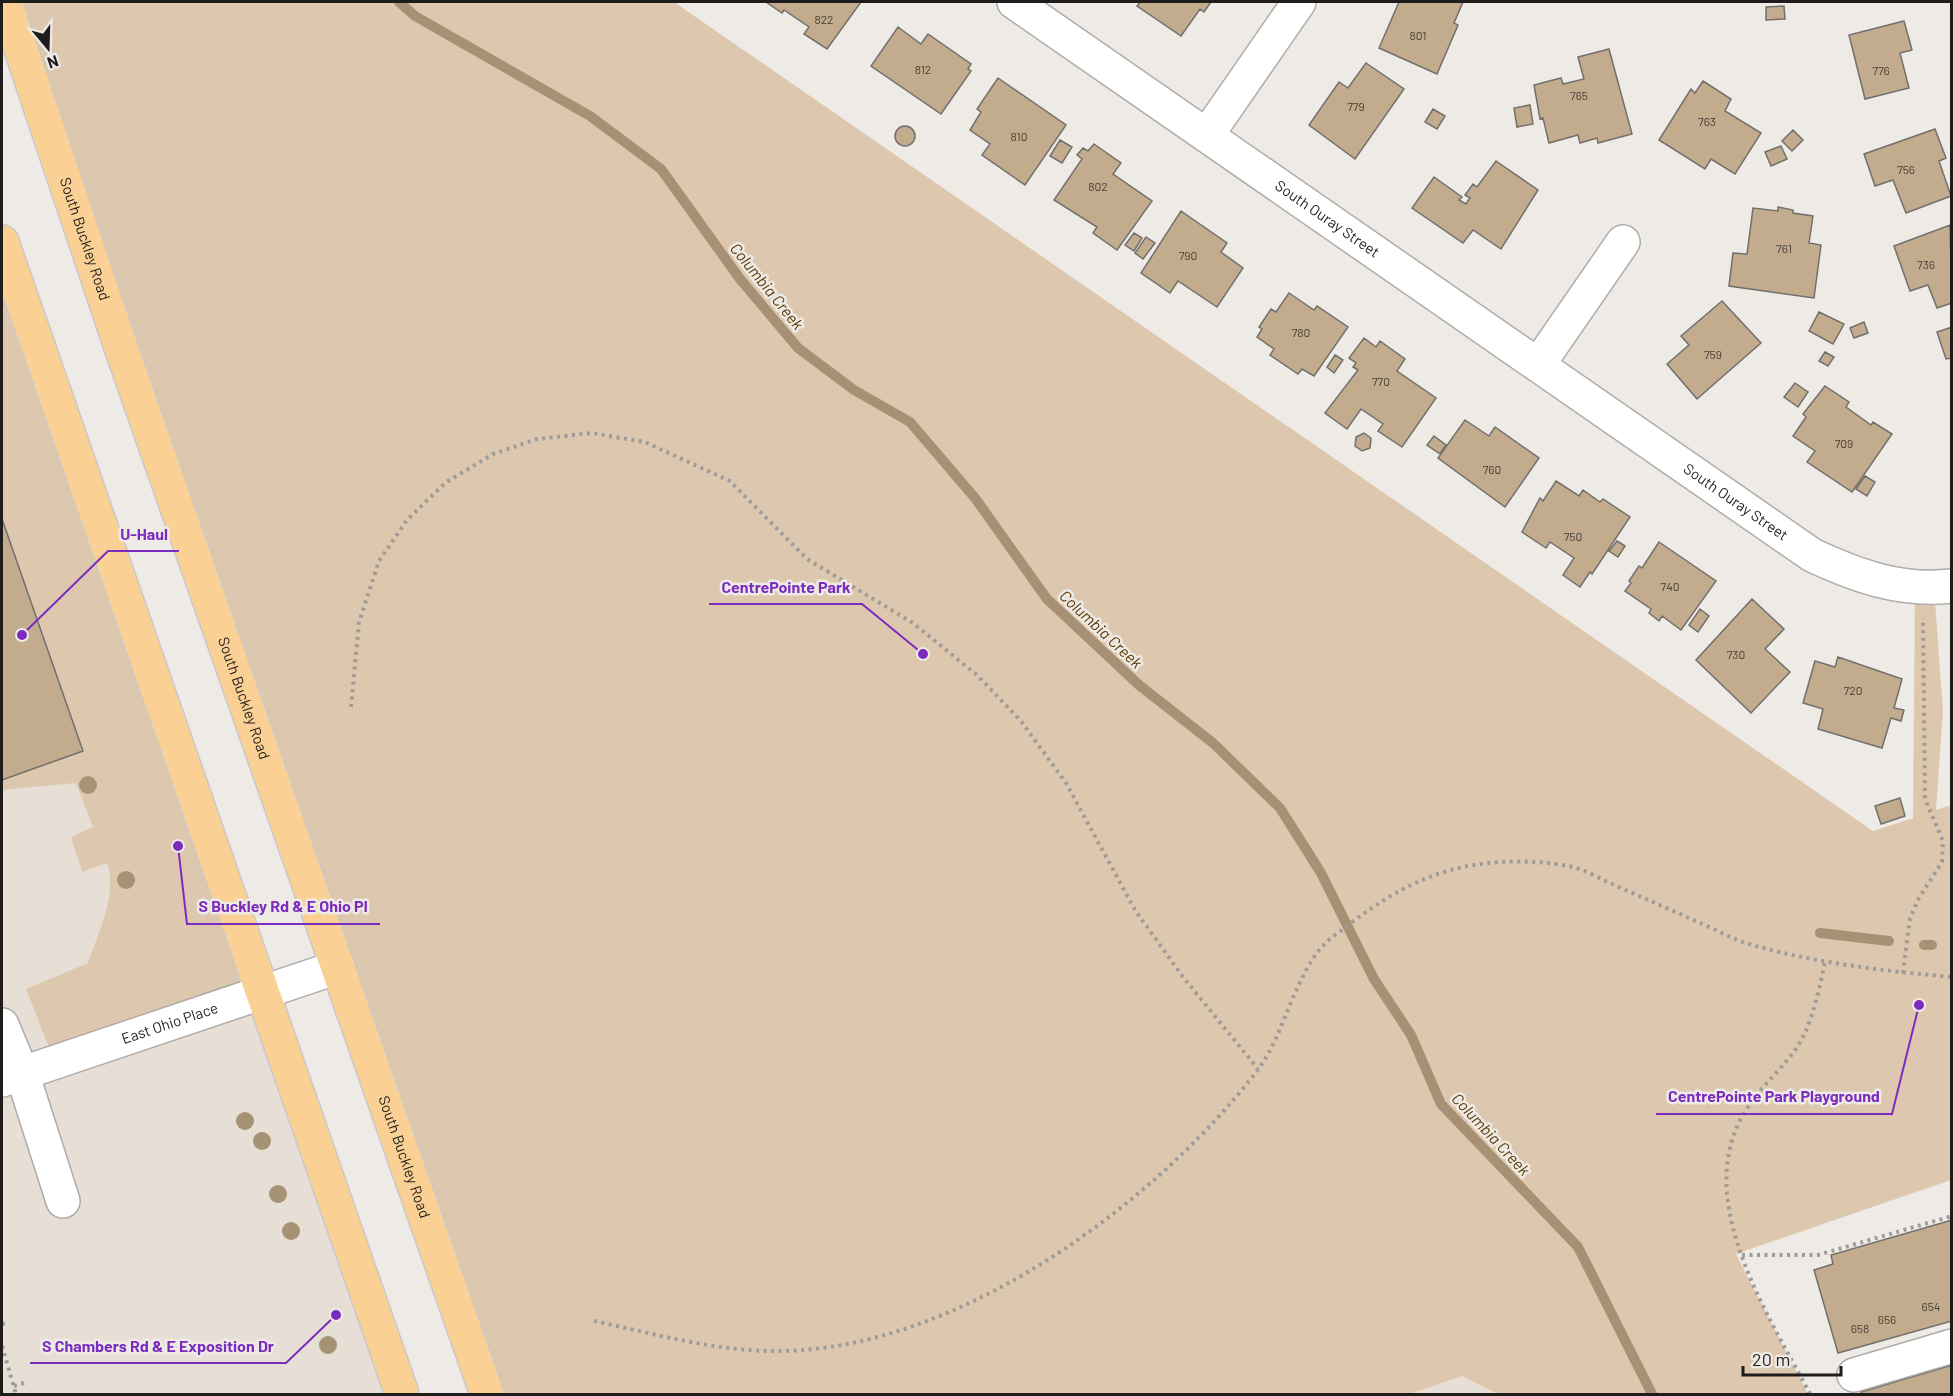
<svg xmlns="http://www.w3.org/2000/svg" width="1953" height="1396" viewBox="0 0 1953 1396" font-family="Barlow,sans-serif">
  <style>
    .built { fill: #e7dfd5 }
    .green { fill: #ddc8af }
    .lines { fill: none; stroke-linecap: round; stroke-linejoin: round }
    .stream { stroke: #a79073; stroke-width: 10 }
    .building { fill: #c3ab8e; stroke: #726f6c; stroke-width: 1.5 }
    .minor-casing { stroke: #aeaba8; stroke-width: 36 }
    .major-casing { stroke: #c9c9c8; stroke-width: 36 }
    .path { stroke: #9e9b98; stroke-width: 4; stroke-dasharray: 3 4.5; stroke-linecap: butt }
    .minor { stroke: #fff; stroke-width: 33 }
    .major { stroke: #fbd095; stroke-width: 33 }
    .tree { fill: #a69275 }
    .labels { text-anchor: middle; stroke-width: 5; stroke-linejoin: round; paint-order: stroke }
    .number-label { font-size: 12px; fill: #474038 }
    .street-label { font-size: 15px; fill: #1e1d1b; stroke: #eeebe7 }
    .water-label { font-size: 16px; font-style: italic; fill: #5c3a03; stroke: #eeebe7 }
    .leader { fill: none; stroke: #7b2cbf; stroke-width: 2 }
    .callout-dot { fill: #7b2cbf; stroke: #eeebe7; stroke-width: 2 }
    .callout-label { font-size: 16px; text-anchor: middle; font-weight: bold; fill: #7b2cbf; stroke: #eeebe7; stroke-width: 5; stroke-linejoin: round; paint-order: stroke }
  </style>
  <rect width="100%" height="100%" fill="#eeebe7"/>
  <path class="built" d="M2,240L402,1394H2Z
    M1462,1376L1498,1394H1410Z"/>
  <path class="green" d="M5,2H674L1873,831L1913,818L1915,587L1934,588L1943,711L1936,810L1952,805L1951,1180L1736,1254L1808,1394H1498L1462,1376L1410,1394H487Z
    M18,290L261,993L55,1063L26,989L88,963C98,933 118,894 107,863L82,872L71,837L93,827L76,783L2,790V780L83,751L2,519V296Z"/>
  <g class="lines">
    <path class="stream" d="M399,2L415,16L590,116L661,169L740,279L798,348L854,390L910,422L975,498L1047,599L1139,685L1213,743L1280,808L1321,873L1374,979L1411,1035L1441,1104L1578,1247L1652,1394
      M1820,933L1889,941
      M1924,945H1932"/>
  </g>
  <path class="building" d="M766,2H861L827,49L804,34L809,27L784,10L782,13Z
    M1140,2H1211L1204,12L1200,9L1181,36L1137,6Z
    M1399,2H1463L1454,23L1458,25L1437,74L1379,48Z
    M1784,6L1785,19L1766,20V7Z
    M1904,21L1912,50L1900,53L1909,88L1865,99L1849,35Z
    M898,27L921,44L928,34L971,64L968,69L971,71L941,114L871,66Z
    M1609,49L1632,134L1598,143L1597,138L1580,143L1578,135L1549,143L1543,118L1540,119L1534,85L1561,78L1563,84L1584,79L1578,57Z
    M1366,63L1404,89L1355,159L1309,125L1339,82L1348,88Z
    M998,78L1066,125L1025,185L982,155L990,144L970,130L981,112L977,109Z
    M1703,81L1731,99L1725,111L1761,133L1735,174L1711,159L1705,169L1659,140L1691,89L1695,93Z
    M1530,105L1533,124L1517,127L1514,108Z
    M1433,109L1445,116L1437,129L1425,122Z
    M895 136a10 10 0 1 1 20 0a10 10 0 1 1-20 0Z
    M1935,129L1946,158L1939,161L1951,196L1906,213L1893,180L1875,186L1864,154Z
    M1793,130L1803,140L1792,151L1782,141Z
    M1060,140L1072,147L1062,163L1050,156Z
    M1094,144L1121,163L1113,174L1152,201L1117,250L1093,233L1097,227L1054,200L1082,159L1077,155L1083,148L1088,151Z
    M1781,146L1787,159L1771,166L1765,152Z
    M1496,161L1538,190L1501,249L1473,230L1463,243L1412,208L1434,177L1462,197L1459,200L1466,204L1470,198L1465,195L1473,184L1477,187Z
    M1778,207L1793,210V213L1813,216L1809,243L1821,245L1814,298L1729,286L1733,253L1747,254L1753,208L1778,211Z
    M1181,211L1227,243L1221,252L1243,268L1217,307L1178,281L1170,293L1141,273Z
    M1950,225L1952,303L1937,308L1928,285L1910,291L1894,246Z
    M1134,233L1142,238L1134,251L1125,245Z
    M1146,237L1155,243L1143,259L1135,253Z
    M1289,293L1314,310L1317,306L1348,327L1314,376L1302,369L1298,374L1270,355L1274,349L1257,337L1262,329L1259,327L1271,309L1276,312Z
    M1722,301L1761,343L1697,399L1667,364L1689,345L1681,336Z
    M1819,312L1844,324L1833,344L1809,331Z
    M1864,322L1868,333L1854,338L1850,328Z
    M1952,327V358L1946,359L1937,332Z
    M1364,338L1376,347L1380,341L1405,359L1397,371L1436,398L1402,447L1378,431L1383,424L1361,409L1347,429L1325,413L1358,370L1353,367L1356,363L1349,358Z
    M1825,352L1834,357L1828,366L1819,361Z
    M1335,355L1343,360L1334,373L1327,367Z
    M1795,383L1808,392L1798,407L1784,397Z
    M1825,386L1849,402L1846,407L1871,425L1873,422L1892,434L1852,492L1807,462L1815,451L1793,436L1806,417L1803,414Z
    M1465,420L1489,436L1495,427L1539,458L1505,507L1438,458Z
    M1364,433L1371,438L1370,448L1362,451L1355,446L1356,437Z
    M1434,436L1446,445L1440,454L1427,445Z
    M1865,476L1875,482L1867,496L1856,489Z
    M1556,481L1579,496L1583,490L1600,502L1603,499L1630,517L1592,574L1590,572L1580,587L1563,575L1574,558L1550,542L1546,548L1522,532L1540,498L1543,501Z
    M2,519L83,751L2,780Z
    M1617,541L1625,546L1618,557L1609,551Z
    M1659,542L1716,581L1681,630L1662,616L1659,621L1649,613L1651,609L1625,591L1631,583L1629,581L1639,566L1642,568Z
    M1752,599L1784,629L1765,649L1790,672L1751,713L1696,660Z
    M1700,609L1709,616L1698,632L1689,625Z
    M1838,657L1902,679L1894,708L1904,710L1901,721L1891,718L1882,748L1818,729L1823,709L1803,703L1815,661L1835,667Z
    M1900,798L1905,816L1881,824L1875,806Z
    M1952,1220V1321L1838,1353L1814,1270L1833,1264L1831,1255Z
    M1952,1365V1394H1861V1392Z"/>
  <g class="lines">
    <g class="minor-casing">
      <g id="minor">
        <path id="s1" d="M1014,2L1812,555C1857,576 1901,592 1952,586"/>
        <path d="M1207,135L1299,2"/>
        <path d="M1538,365L1623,242"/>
        <path d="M2,1025L22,1073L63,1201"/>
        <path id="s2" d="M2,1080L338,967"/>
        <path d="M1854,1375L1952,1346"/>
      </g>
    </g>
    <g class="major-casing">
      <g id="major">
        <path id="s3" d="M5,2L123,353L487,1394"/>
        <path d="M2,242L402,1394"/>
      </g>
    </g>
    <path class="path" d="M351,707L359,622L379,561L407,520L445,483L493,454L537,439L592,433L645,442L730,481L807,559L913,623L977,675L1021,721L1066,783L1135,910L1183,977L1258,1069
      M1903,973L1910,918L1919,898L1942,862L1943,841L1925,799L1923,618
      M1742,1255H1818L1952,1216
      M594,1321C656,1334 717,1352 781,1351C957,1349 1153,1206 1257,1071C1275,1047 1283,1020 1295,993C1302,978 1311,958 1323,946C1329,938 1340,932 1347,926C1380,901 1411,881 1451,870C1487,860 1531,859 1568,866C1583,868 1598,878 1612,884C1641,897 1669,909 1698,922C1715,929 1732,939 1749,944C1814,963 1884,971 1952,977
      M2,1324L5,1323
      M2,1346L16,1394
      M14,1386L24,1383
      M1810,1394C1768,1314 1688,1195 1748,1107C1764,1082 1791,1062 1804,1035C1814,1013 1821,984 1825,960"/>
    <use href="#minor" class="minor"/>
    <use href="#major" class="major"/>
  </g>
  <g class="tree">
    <circle cx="88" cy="785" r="9"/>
    <circle cx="126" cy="880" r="9"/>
    <circle cx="245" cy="1121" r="9"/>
    <circle cx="262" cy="1141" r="9"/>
    <circle cx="278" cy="1194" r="9"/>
    <circle cx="291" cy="1231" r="9"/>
    <circle cx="328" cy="1345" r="9"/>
  </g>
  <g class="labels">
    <g class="number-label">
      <text x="824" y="24">822</text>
      <text x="1418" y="40">801</text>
      <text x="923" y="74">812</text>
      <text x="1881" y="75">776</text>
      <text x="1579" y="100">765</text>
      <text x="1356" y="111">779</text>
      <text x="1707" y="126">763</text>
      <text x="1019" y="141">810</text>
      <text x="1906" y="174">756</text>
      <text x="1098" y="191">802</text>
      <text x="1784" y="253">761</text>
      <text x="1188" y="260">790</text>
      <text x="1926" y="269">736</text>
      <text x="1301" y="337">780</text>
      <text x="1713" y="359">759</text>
      <text x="1381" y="386">770</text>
      <text x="1844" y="448">709</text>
      <text x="1492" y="474">760</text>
      <text x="1573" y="541">750</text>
      <text x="1670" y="591">740</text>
      <text x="1736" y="659">730</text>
      <text x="1853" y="695">720</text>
      <text x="1931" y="1311">654</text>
      <text x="1887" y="1324">656</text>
      <text x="1860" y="1333">658</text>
    </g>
    <g class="street-label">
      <text dy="5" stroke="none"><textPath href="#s1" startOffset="381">South Ouray Street</textPath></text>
      <text dy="5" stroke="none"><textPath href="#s3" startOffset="250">South Buckley Road</textPath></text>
      <text dy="5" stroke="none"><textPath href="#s1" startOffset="878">South Ouray Street</textPath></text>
      <text dy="5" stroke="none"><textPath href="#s3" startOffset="736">South Buckley Road</textPath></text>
      <text dy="5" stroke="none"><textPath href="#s2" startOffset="177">East Ohio Place</textPath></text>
      <text dy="5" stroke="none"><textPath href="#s3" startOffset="1222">South Buckley Road</textPath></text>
    </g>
    <g class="water-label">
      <text transform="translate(767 286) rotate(51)" y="6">Columbia Creek</text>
      <text transform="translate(1101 629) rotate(43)" y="6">Columbia Creek</text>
      <text transform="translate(1491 1134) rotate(47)" y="6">Columbia Creek</text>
    </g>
  </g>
  <path class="leader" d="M22 635L108 551H179M923 654L862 604H709M178 846L187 924H380M1919 1005L1892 1114H1656M336 1315L286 1363H30"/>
  <g class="callout-dot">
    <circle cx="22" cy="635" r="6"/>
    <circle cx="923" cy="654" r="6"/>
    <circle cx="178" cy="846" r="6"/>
    <circle cx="1919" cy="1005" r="6"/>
    <circle cx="336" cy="1315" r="6"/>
  </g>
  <g class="callout-label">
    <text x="144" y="540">U-Haul</text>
    <text x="786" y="593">CentrePointe Park</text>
    <text x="283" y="912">S Buckley Rd &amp; E Ohio Pl</text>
    <text x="1774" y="1102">CentrePointe Park Playground</text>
    <text x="158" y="1352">S Chambers Rd &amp; E Exposition Dr</text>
  </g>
  <rect width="1953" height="1396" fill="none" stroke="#1e1d1b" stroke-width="6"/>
  <g transform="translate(48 48) rotate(161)" stroke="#eeebe7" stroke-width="4.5" paint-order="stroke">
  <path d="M0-4.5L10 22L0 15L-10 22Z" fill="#1e1d1b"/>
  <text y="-9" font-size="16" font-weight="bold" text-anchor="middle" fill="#1e1d1b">N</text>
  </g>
  <path d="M1743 1366v9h98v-9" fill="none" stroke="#1e1d1b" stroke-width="3"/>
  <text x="1752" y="1366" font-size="18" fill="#1e1d1b" stroke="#eeebe7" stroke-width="4.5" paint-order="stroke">20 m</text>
</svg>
